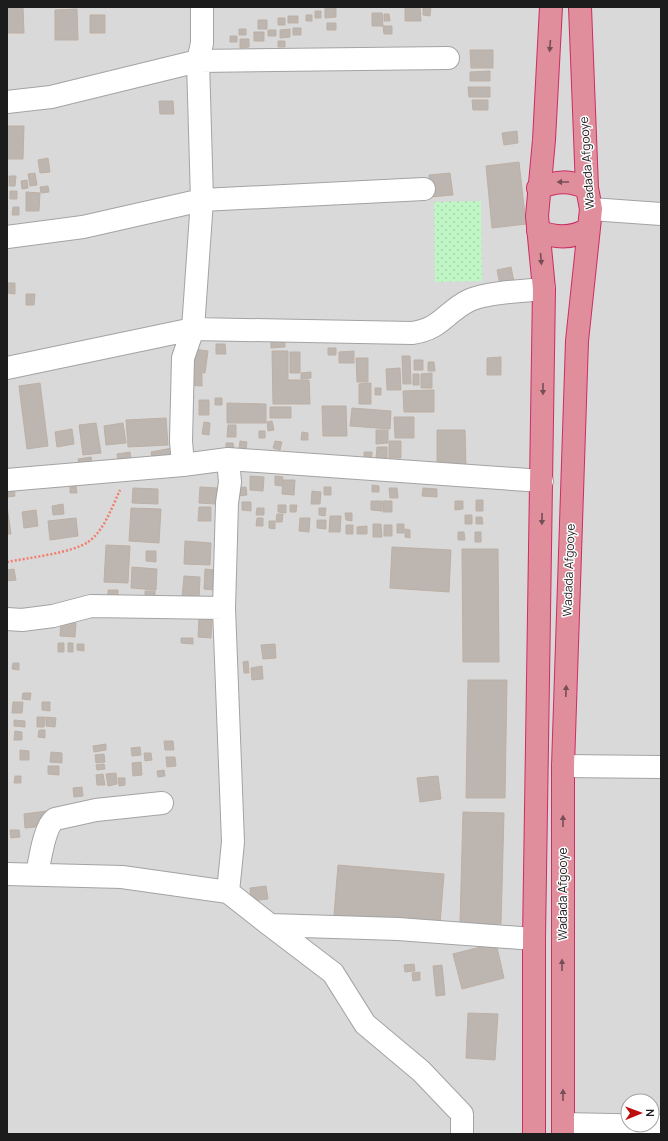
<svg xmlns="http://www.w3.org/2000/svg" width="668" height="1141" viewBox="0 0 668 1141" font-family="Manrope,sans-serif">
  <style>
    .residential { fill: #dad9d9; fill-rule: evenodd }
    .park { fill: url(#park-dots) }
    .building { fill: #bdb5af; stroke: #bdb0a5 }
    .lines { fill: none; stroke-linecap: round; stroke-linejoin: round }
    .minor-casing { stroke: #a3a3a3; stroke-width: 24 }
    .highway-casing { stroke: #cc2d62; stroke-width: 24 }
    .path { stroke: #f17d6e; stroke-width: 2.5; stroke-dasharray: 2 2; stroke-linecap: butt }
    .minor { stroke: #fff; stroke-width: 22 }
    .highway { stroke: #e08d9c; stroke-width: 22 }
    .oneway { fill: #744f56 }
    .labels { text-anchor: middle; stroke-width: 3; stroke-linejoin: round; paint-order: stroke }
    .street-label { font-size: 12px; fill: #1c1c1c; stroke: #fff }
  </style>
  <defs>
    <pattern id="park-dots" width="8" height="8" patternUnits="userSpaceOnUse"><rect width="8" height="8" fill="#c0f6c5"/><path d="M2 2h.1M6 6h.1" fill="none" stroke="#a4d2a9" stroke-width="1.8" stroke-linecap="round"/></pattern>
  </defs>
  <rect width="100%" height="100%" fill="#ede9e2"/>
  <path class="residential" d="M7,7H661V1134H7ZM628,1101H652V1125H628Z"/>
  <path class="park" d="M481,201L482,281L435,282L434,202Z"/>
  <path class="building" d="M7,7H23L24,33H7Z
    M405,7H420L421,21H405Z
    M423,7H431L430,16L423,15Z
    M325,8H336V17L325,18Z
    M77,9L78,40H55V10Z
    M315,11H321V18H315Z
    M372,13H382L383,26H372Z
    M384,14H389L390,21H384Z
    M90,15H105V33H90Z
    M306,15H312V21H306Z
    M288,16H298V23H288Z
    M278,18H285V25H278Z
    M258,20H267V29H258Z
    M327,23H336V30H327Z
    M383,26H392V34H384Z
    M293,28H301V35H293Z
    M239,29H246V35H239Z
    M290,29V37L280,38V30Z
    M268,30H276V36H268Z
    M254,32H264V41H254Z
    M230,36H237V42H230Z
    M240,39H249V47L240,48Z
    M278,41H285V47H278Z
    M470,50H493V68H471Z
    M490,71V81H470V72Z
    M468,87H490V97H469Z
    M472,100H488V110H473Z
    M159,101H173L174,114H160Z
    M7,126H24L23,159H7Z
    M517,131L518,143L504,145L502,133Z
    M48,158L50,172L40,173L38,160Z
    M519,162L526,224L492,228L486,166Z
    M35,173L37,185L30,186L28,174Z
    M450,173L453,195L431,197L429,175Z
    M9,176H16L15,186H9Z
    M27,180L28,188L22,189L21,181Z
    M48,186L49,192L41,193L40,187Z
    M10,191H17V199H10Z
    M26,192L40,193L39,211H26Z
    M13,207H19V215H12Z
    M511,267L514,282L500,285L497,270Z
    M7,283H15V294L7,293Z
    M26,294H35L34,305H26Z
    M285,339V347L271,348V340Z
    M216,344H225L226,354H216Z
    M328,348H336V355H328Z
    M193,349L208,351L205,373L190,370Z
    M272,351H288V380H309L310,404H273Z
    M354,351V363H339V352Z
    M290,352H300V373H290Z
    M402,356H410L411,384H403Z
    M501,357V375H487V358Z
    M356,358H368V382H357Z
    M414,360H423V370H414Z
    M428,362H434L435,371H428Z
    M400,368L401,390H387L386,369Z
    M189,372L202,373V386L188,385Z
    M311,372V378L301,379V373Z
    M432,373V388H421V374Z
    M413,374H419V385H413Z
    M40,383L48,446L27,449L19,386Z
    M371,383V404H359V384Z
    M375,388H381V395H375Z
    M434,390V412H404L403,391Z
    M215,398H222V405H215Z
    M199,400H209V415H199Z
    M227,403L266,404V423H227Z
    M322,406H346L347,436H323Z
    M270,407H291V418H270Z
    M352,408L391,411L390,429L350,426Z
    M394,417H414V438H395Z
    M166,418L168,445L128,447L126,420Z
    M272,421L274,430L268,431L267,422Z
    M204,422L210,423L209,435L202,434Z
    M96,423L101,453L83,455L79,425Z
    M123,423L126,443L106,445L104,426Z
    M228,425H236V437H227Z
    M72,429L74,444L57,447L55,432Z
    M376,430H388V443L376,444Z
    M437,430H465L466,466H437Z
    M259,431H265V438H259Z
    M302,432L308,433V440H301Z
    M240,441L247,442L246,449H239Z
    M275,441L282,442L280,450L273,448Z
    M389,441H401V458H389Z
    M226,443H233L234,449H226Z
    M377,447H387V458H376Z
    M172,448L174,461L153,464L151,452Z
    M130,452L132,465L119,467L117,454Z
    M364,452H372L371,464L364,463Z
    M91,457L93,468L80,470L78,459Z
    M250,476L264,477L263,491L250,490Z
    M275,476L283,477L282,486L275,485Z
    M283,480H295L294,495L282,494Z
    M372,485L379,486V492H372Z
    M14,486L15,496L8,497L7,487Z
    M76,486L77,493H70V487Z
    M200,487L217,488L216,504L199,503Z
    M246,487L247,495L238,496L237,488Z
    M324,487H331V495H324Z
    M133,488L158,489V504L132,503Z
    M389,488H397L398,498H390Z
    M423,488L437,489V497L422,496Z
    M312,491L321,492L320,504H311Z
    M476,500H483V511H476Z
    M371,501H382V511L371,510Z
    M383,501H392V512H383Z
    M455,501H463V509L455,510Z
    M242,502H251V511L242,510Z
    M63,504L64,514L53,515L52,506Z
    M278,505H286V513L278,512Z
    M290,505H297L296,512H290Z
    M7,506L11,534H7Z
    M199,507H211V521H198Z
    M131,508L161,509L159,543L129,541Z
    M257,508H264V515H256Z
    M319,508H326L325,516L319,515Z
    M36,510L38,526L24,528L22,512Z
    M345,513H352V521L346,520Z
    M277,514H283L282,522H276Z
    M465,515H472V524H465Z
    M330,516H341L340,532H329Z
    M476,517H482L483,524H476Z
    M76,518L78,536L50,540L48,521Z
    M257,518H263V526H256Z
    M300,518H310L309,532L299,531Z
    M317,520H326V529L317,528Z
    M269,521H275V529L269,528Z
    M373,524H381L382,537H373Z
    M397,524H404V533H397Z
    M346,525H353V534H346Z
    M384,525H392V536H384Z
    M367,526V534H357V527Z
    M405,529L410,530V538L405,537Z
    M458,532H464L465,540H458Z
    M475,532H481V542H475Z
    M185,541L211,543L210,565L184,564Z
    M106,545L130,546L128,583L104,582Z
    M392,547L451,550L449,592L390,588Z
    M462,549H498L499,662H463Z
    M146,551H156V562L146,561Z
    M132,567L157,569L156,590L131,588Z
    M14,569L16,580L7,581V570Z
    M205,569L214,570L213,590L204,589Z
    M184,576L200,577L199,599L182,598Z
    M108,590H118V599H108Z
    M145,591H155V600L145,599Z
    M199,618H212L211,638L198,637Z
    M61,622L76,623L75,637L60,636Z
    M181,638H193V644L181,643Z
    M58,643H64V652H58Z
    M68,643H73V652H68Z
    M77,644H84V651L77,650Z
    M275,644L276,658L263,659L261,645Z
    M248,661L249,673H244L243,662Z
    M13,663H19V670L12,669Z
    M262,666L263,679L252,680L251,668Z
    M468,680H507L505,798H466Z
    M23,693H31L30,700L22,699Z
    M13,702H23L22,713H12Z
    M42,702H50V711L42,710Z
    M37,717H45L44,727H37Z
    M46,717L56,718L55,727L46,726Z
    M14,720L25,721V727L14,726Z
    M39,730H45V738L38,737Z
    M15,731L22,732V740H14Z
    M164,741H173L174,750H165Z
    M106,744V750L94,752L93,746Z
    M140,747L141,755L132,756L131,748Z
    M20,750L29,751V760H20Z
    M51,752L62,753V763L50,762Z
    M144,753H151L152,760L145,761Z
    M104,754L105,762L96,763L95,755Z
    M166,757H175L176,766L167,767Z
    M141,762L142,775L133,776L132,763Z
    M104,764L105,769L97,770L96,765Z
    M48,766H59V775L48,774Z
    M164,770L165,776L158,777L157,771Z
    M116,773L117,784L108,786L106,774Z
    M103,774L105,785H97L96,775Z
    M15,776H21V783H14Z
    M438,776L441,799L420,802L417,778Z
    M118,778H125V785L119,786Z
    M82,787L83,796L74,797L73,788Z
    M54,810L56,825L25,828L24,814Z
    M463,812L504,813L501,924L460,923Z
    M10,830H19L20,837L11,838Z
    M338,865L444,874L440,924L334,915Z
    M266,886L268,899L251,901L250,888Z
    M496,943L504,978L462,989L453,954Z
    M414,964L415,971L405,972L404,965Z
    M442,965L445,995L436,996L433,966Z
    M420,972V980L413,981L412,973Z
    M468,1013L498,1014L495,1060L466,1058Z"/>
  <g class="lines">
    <g class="minor-casing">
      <path id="minor" d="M448,58L198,61L202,200L193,329L412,333C442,329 446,311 470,300C488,292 524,291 544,289
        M7,102L51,97L198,61L202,43V7
        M591,209L661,214
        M7,237L83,227L202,200L424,189
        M7,368L193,329
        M183,465L181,441L183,358L193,329
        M7,480L183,465L228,459L542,481
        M224,608L233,842L228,892
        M7,619L22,620L53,616L91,606L224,608L227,503L230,482L228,459
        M563,766L661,767
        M7,874L122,877L228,892L270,925L398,929L534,939
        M37,874C40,860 44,827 55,819L96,810L162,803
        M270,925L333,973L365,1024L421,1071L462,1114V1134
        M563,1124L661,1126"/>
    </g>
    <g class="highway-casing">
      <path id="highway" d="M538,188C557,181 569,180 587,188
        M538,231C555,238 572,239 588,229
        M534,1134V939L544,289L537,216L544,140L551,7
        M563,1134V766L577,341L591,209L587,188L580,7"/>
    </g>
    <path class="path" d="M7,562C27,558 72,553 88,542C104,531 112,507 120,490"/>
    <use href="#minor" class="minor"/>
    <use href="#highway" class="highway"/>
  </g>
  <defs><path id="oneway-solid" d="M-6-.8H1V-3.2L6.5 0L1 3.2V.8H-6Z"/></defs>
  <g class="oneway">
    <use href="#oneway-solid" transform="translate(550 46) rotate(94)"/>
    <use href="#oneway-solid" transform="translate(563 182) rotate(180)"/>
    <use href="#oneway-solid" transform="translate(541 259) rotate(85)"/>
    <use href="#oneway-solid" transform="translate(543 389) rotate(90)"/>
    <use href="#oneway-solid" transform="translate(542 519) rotate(91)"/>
    <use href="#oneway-solid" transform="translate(566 691) rotate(-88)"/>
    <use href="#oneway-solid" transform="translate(563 821) rotate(-90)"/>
    <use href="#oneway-solid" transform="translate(562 965) rotate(-90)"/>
    <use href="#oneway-solid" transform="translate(563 1095) rotate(-90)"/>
  </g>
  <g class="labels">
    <g class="street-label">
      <text transform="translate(587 163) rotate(-94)" y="4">Wadada Afgooye</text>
      <text transform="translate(569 570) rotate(-88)" y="4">Wadada Afgooye</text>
      <text transform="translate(563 894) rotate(-90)" y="4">Wadada Afgooye</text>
    </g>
  </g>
  <rect width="668" height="1141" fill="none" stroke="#1c1c1c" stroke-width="16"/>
  <g transform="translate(640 1113) rotate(89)"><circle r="19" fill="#ffffff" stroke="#a4a4a4"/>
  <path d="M0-3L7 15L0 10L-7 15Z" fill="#bc0e0b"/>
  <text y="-6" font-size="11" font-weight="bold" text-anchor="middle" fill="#1c1c1c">N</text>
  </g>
</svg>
